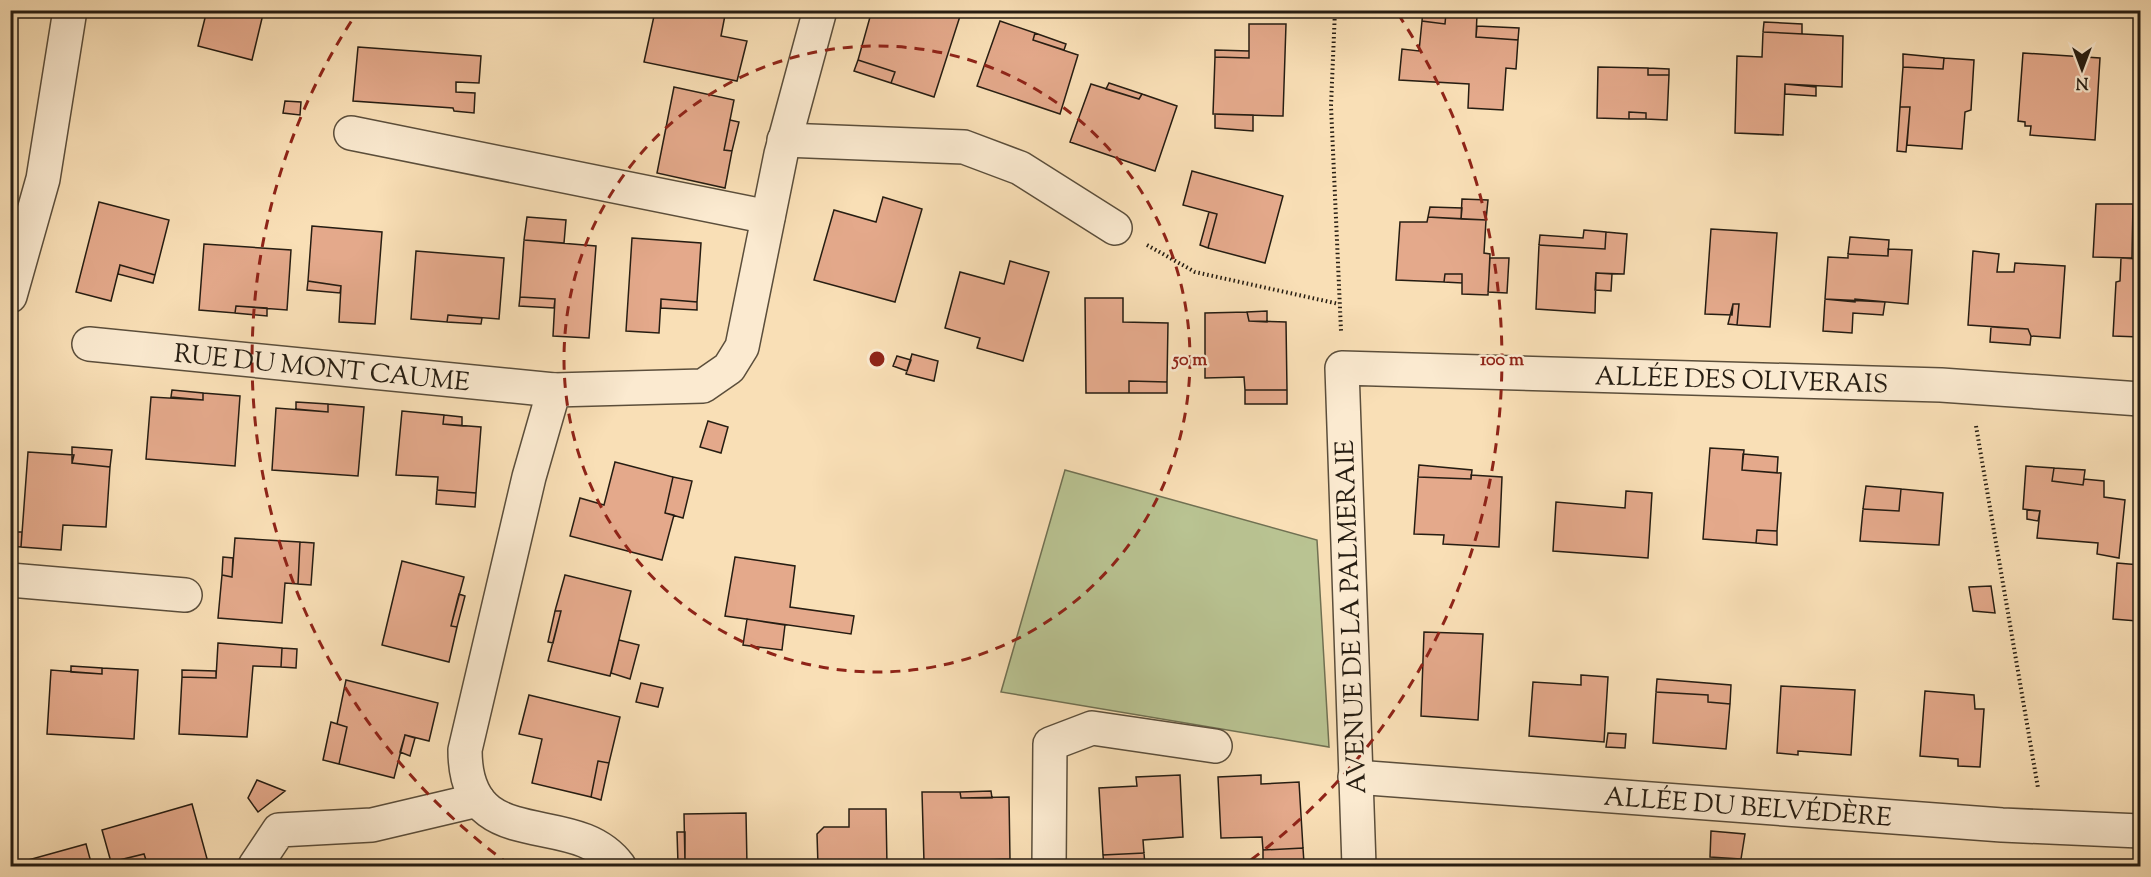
<svg xmlns="http://www.w3.org/2000/svg" width="2151" height="877" viewBox="0 0 2151 877" font-family="'Sorts Mill Goudy',serif">
  <style>
    .green { fill: #b9c392; stroke: #707052; stroke-width: 1.5 }
    .building { fill: #e4a98b; stroke: #261d12; stroke-width: 1.5 }
    .lines { fill: none; stroke-linecap: round; stroke-linejoin: round }
    .street-casing { stroke: #5b4e3b; stroke-width: 36 }
    .path { stroke: #261d12; stroke-width: 4; stroke-dasharray: 1.5 3; stroke-linecap: butt }
    .street { stroke: #fbead0; stroke-width: 33 }
    .ring { fill: none; stroke: #8f2418; stroke-width: 3; stroke-dasharray: 10 8 }
    .labels { text-anchor: middle; stroke-width: 5; stroke-linejoin: round; paint-order: stroke }
    .street-label { font-size: 26px; fill: #261d12; stroke: #fbead0 }
    .centre { fill: #8f2418; stroke: #fbead0; stroke-width: 3 }
    .ring-label { font-size: 18px; text-anchor: middle; font-weight: bold; fill: #8f2418; stroke: #fbead0; stroke-width: 5; stroke-linejoin: round; paint-order: stroke }
  </style>
  <rect width="100%" height="100%" fill="#f9dfb6"/>
  <filter id="stains"><feTurbulence type="fractalNoise" baseFrequency=".00333" numOctaves="4"/><feColorMatrix values="0 0 0 0 .2 0 0 0 0 .09 0 0 0 0 .02 0 0 0 .5 -.17"/></filter>
  <radialGradient id="worn" r=".72"><stop offset=".6" stop-color="#630" stop-opacity="0"/><stop offset="1" stop-color="#630" stop-opacity=".3"/></radialGradient>
  <path class="green" d="M1065,470L1317,540L1329,747L1001,692Z"/>
  <path class="building" d="M207,10H264L252,60L198,46Z
    M665,10H726L721,36L747,41L737,81L644,62L654,16L664,17Z
    M872,10H895L917,17L919,10H962L934,97L891,83L895,72L858,60Z
    M1423,10H1477V15L1446,13L1445,24L1422,21Z
    M1446,13L1477,15L1476,37L1518,40L1516,69L1506,68L1503,110L1468,108L1469,84L1399,80L1402,49L1419,51L1422,21L1445,24Z
    M1000,21L1035,33L1033,40L1078,55L1060,114L977,86Z
    M1764,22L1802,24V34L1763,32Z
    M1249,24H1286L1283,116L1213,114L1215,57L1249,58Z
    M1477,26L1519,28L1518,40L1476,37Z
    M1763,32L1843,36L1842,87L1785,84L1783,135L1735,133L1737,56L1762,57Z
    M1035,33L1066,44L1064,50L1033,40Z
    M358,47L481,56L479,83L456,82V92L475,93L474,113L454,111L453,108L353,101Z
    M1215,50L1249,51V58L1215,57Z
    M2023,53L2100,58L2095,140L2030,135L2031,126H2025V122L2018,121Z
    M1903,54L1944,58L1943,69L1903,67Z
    M1944,58L1974,60L1971,110L1965,112L1962,149L1907,145L1910,107H1900L1903,67L1943,69Z
    M858,60L895,72L891,83L854,71Z
    M1598,67L1648,68V75H1669L1667,120L1646,119V113L1629,112V119L1597,118Z
    M1648,68L1669,69V75H1648Z
    M1109,83L1142,94L1139,99L1106,89Z
    M1091,84L1139,99L1142,94L1177,106L1155,171L1070,142Z
    M1785,84L1816,87V96L1785,94Z
    M674,87L734,100L724,150L732,151L725,188L657,173Z
    M285,101L301,102L300,115L283,113Z
    M1900,107H1910L1906,152L1897,151Z
    M1629,112L1646,113V119H1629Z
    M1215,114L1253,115V131L1215,128Z
    M730,120L739,122L732,151L724,150Z
    M1192,171L1283,196L1265,263L1208,248L1217,214L1183,205Z
    M883,197L922,209L895,302L814,280L834,210L876,222Z
    M1462,199L1488,200L1486,220L1461,219Z
    M99,202L169,220L155,275L120,265L111,301L76,292Z
    M2096,204H2133L2132,258L2093,257Z
    M1430,207L1462,208L1461,219L1428,217Z
    M1209,212L1217,214L1208,248L1200,245Z
    M527,217L566,220L564,243L524,240Z
    M1428,217L1486,220L1484,253L1490,254L1488,295L1462,294V274H1445L1444,282L1396,280L1400,222H1427Z
    M312,226L382,232L375,324L339,322L341,286L308,281Z
    M1711,229L1777,233L1770,327L1737,325L1739,304H1733L1732,315L1705,314Z
    M1584,230L1606,232L1605,249L1539,245L1540,235L1583,238Z
    M1606,232L1627,234L1624,274L1596,273L1595,313L1536,309L1539,245L1605,249Z
    M1850,237L1889,240L1888,256L1848,254Z
    M632,238L701,243L697,302L661,299L659,333L626,331Z
    M524,240L596,246L589,338L553,336L555,299L520,297Z
    M204,244L291,250L287,310L236,306L235,313L199,310Z
    M1888,249L1912,250L1908,304L1855,299V302L1825,299L1828,257L1848,258V254L1888,256Z
    M416,251L504,258L499,319L448,315L447,322L411,319Z
    M1973,251L1999,254L1997,272H2014L2015,263L2065,266L2060,338L2031,336L2028,329L1968,325Z
    M1490,258H1509L1507,293L1488,292Z
    M2121,258L2140,259V337L2113,336L2116,282L2120,281Z
    M1010,261L1049,272L1023,361L977,348L980,338L945,328L960,272L1004,284Z
    M120,265L155,275L153,283L118,274Z
    M1596,273L1612,274L1611,291L1595,290Z
    M1445,274H1462V283L1444,282Z
    M308,281L341,286L340,293L307,290Z
    M520,297L555,299L554,308L519,306Z
    M1085,298H1123V322L1168,323L1167,382L1129,381V393H1086Z
    M661,299L697,302V310L661,308Z
    M1825,299L1885,302L1883,315L1853,313L1852,333L1823,331Z
    M1733,304H1739L1737,325L1728,324Z
    M236,306L267,308V316L235,313Z
    M1267,311V322L1249,321L1247,312Z
    M1247,312L1249,321L1286,322L1287,390H1245L1244,377L1205,378V313Z
    M448,315L482,318L481,324L447,322Z
    M1991,327L2028,329L2031,336L2030,345L1990,342Z
    M912,354L938,361L934,381L906,374Z
    M897,356L911,360L907,371L893,366Z
    M1129,381L1167,382V393H1129Z
    M172,390L203,393V400L171,397Z
    M1245,390H1287V404H1245Z
    M203,393L240,396L235,466L146,459L151,397L203,400Z
    M296,402L328,404V412L296,409Z
    M328,404L364,407L358,476L272,470L276,408L328,412Z
    M402,411L444,415L443,424L481,427L476,493L437,490L438,477L396,475Z
    M444,415L462,417V426L443,424Z
    M708,421L728,427L721,453L700,447Z
    M72,447L112,450L110,467L72,463Z
    M1710,448L1744,450L1742,470L1781,473L1777,531L1757,530L1756,543L1703,539Z
    M28,452L74,455L72,463L110,467L106,527L63,525L61,550L21,547Z
    M1743,454L1778,457L1777,473L1742,470Z
    M615,462L673,477L665,513L674,515L662,560L570,536L580,498L604,505Z
    M1419,465L1472,470L1471,479L1418,477Z
    M2026,466L2054,468L2052,481L2083,485L2084,479L2104,481V497L2125,500L2119,558L2097,554L2098,543L2037,538L2040,511L2023,509Z
    M2054,468L2085,470L2083,485L2052,481Z
    M1471,475L1502,477L1499,547L1443,544L1444,535L1414,534L1418,477L1471,479Z
    M673,477L692,481L683,518L665,513Z
    M1866,486L1901,489L1899,511L1863,509Z
    M1901,489L1943,493L1939,545L1860,541L1863,509L1899,511Z
    M437,490L476,493L475,507L436,504Z
    M1626,491L1652,493L1648,558L1553,551L1556,502L1625,508Z
    M2027,510L2040,511L2038,521L2027,519Z
    M1757,530L1777,531V545L1756,543Z
    M10,532H22L21,547L10,546Z
    M235,538L300,542L298,584L285,583L282,623L218,618L222,575L232,577Z
    M300,542L314,543L311,585L298,584Z
    M223,557L233,558L232,577L222,575Z
    M735,557L795,566L790,607L854,616L851,634L725,616Z
    M402,561L464,577L451,626L457,627L449,662L382,645Z
    M2117,563L2140,565L2137,621L2113,619Z
    M565,575L631,591L610,676L548,661L561,611H555Z
    M1991,586L1995,613L1973,611L1969,587Z
    M459,594L465,596L457,627L451,626Z
    M555,611H561L553,643L548,642Z
    M747,619L785,625L782,650L743,645Z
    M1424,632L1483,634L1478,720L1421,716Z
    M619,640L639,645L630,679L611,673Z
    M218,643L282,648L281,667L253,666L247,737L179,734L182,677L216,678Z
    M282,648L297,649L296,668L281,667Z
    M71,666L102,668V674L71,672Z
    M102,668L138,670L134,739L47,734L51,670L102,674Z
    M182,670L216,671V678L182,677Z
    M1581,675L1608,677L1604,742L1529,736L1533,682L1581,685Z
    M1657,679L1731,685L1730,704L1708,702V695L1656,692Z
    M346,680L438,703L429,741L405,735L394,778L339,764L347,727L337,724Z
    M641,683L663,688L658,707L636,702Z
    M1781,686L1855,690L1851,755L1798,751V755L1777,753Z
    M1925,691L1974,695L1975,709H1984L1980,767L1958,766V759L1920,756Z
    M1656,692L1708,695V702L1730,704L1726,749L1653,743Z
    M529,695L620,717L609,763L598,761L591,797L532,783L542,739L519,734Z
    M331,722L347,727L339,764L323,760Z
    M1608,733L1626,734L1625,748L1606,747Z
    M405,735L415,738L410,756L400,752Z
    M598,761L609,763L601,800L591,797Z
    M1180,775L1183,837L1143,840L1144,853L1103,855L1099,788L1137,786L1136,777Z
    M1261,775V784L1299,782L1303,848L1263,850L1262,837L1221,838L1218,777Z
    M257,780L285,791L258,812L248,798Z
    M991,791L992,798H961L960,792Z
    M922,792H960L961,798L1009,797L1010,859L924,862Z
    M192,804L209,866H148L144,854L111,862L102,830Z
    M849,809H886L887,866H818L817,834L824,827H849Z
    M746,813L747,866H678V864H685L684,814Z
    M1711,831L1745,834L1741,859L1710,857Z
    M677,832H685V864H678Z
    M86,844L92,866H10V865Z
    M1303,848L1304,863L1263,865V850Z
    M1144,853L1145,866H1104L1103,855Z
    M144,854L148,866H112L111,862Z"/>
  <g class="lines">
    <g class="street-casing">
      <g id="street">
        <path d="M351,133L768,217"/>
        <path d="M784,140L964,147L1020,168L1115,228"/>
        <path d="M10,296L43,179L70,10"/>
        <path id="s1" d="M89,344L554,390"/>
        <path d="M10,580L185,595"/>
        <path id="s2" d="M1355,777L2002,825L2140,831"/>
        <path d="M255,866L279,830L372,825L478,800"/>
        <path d="M619,866C574,805 465,859 465,750L529,477L554,390L703,386L729,368L742,347L781,154L820,10"/>
        <path d="M1049,866L1050,744L1092,728L1215,746"/>
        <path id="s3" d="M1359,866L1342,368L1941,385L2140,399"/>
      </g>
    </g>
    <path class="path" d="M1335,10L1331,106L1341,331
      M1147,245L1195,272L1339,304
      M1976,426L2038,788"/>
    <use href="#street" class="street"/>
  </g>
  <g class="ring">
    <circle cx="877" cy="359" r="313"/>
    <path d="M510 865A625 625 0 0 1 356 14M1398 14A625 625 0 0 1 1244 865"/>
  </g>
  <g class="labels">
    <g class="street-label">
      <text dy="9" stroke="none"><textPath href="#s1" startOffset="234">RUE DU MONT CAUME</textPath></text>
      <text dy="9" stroke="none"><textPath href="#s3" startOffset="898">ALLÉE DES OLIVERAIS</textPath></text>
      <text transform="translate(1350 617) rotate(-92)" y="9">AVENUE DE LA PALMERAIE</text>
      <text dy="9" stroke="none"><textPath href="#s2" startOffset="394">ALLÉE DU BELVÉDÈRE</textPath></text>
    </g>
  </g>
  <circle cx="877" cy="359" r="9" class="centre"/>
  <g class="ring-label">
    <text x="1190" y="365">50 m</text>
    <text x="1502" y="365">100 m</text>
  </g>
  <rect width="2151" height="877" fill="none" stroke="#f9dfb6" stroke-width="36"/>
  <rect x="12" y="12" width="2127" height="853" fill="none" stroke="#261d12" stroke-width="3"/>
  <rect x="18" y="18" width="2115" height="841" fill="none" stroke="#261d12" stroke-width="1.5"/>
  <g transform="translate(2082 69) rotate(180)" stroke="#fbead0" stroke-width="4.5" paint-order="stroke">
  <path d="M0-4.5L10 22L0 15L-10 22Z" fill="#261d12"/>
  <text y="-9" font-size="16" font-weight="bold" text-anchor="middle" fill="#261d12">N</text>
  </g>
  <rect width="100%" height="100%" filter="url(#stains)"/>
  <rect width="100%" height="100%" fill="url(#worn)"/>
</svg>
